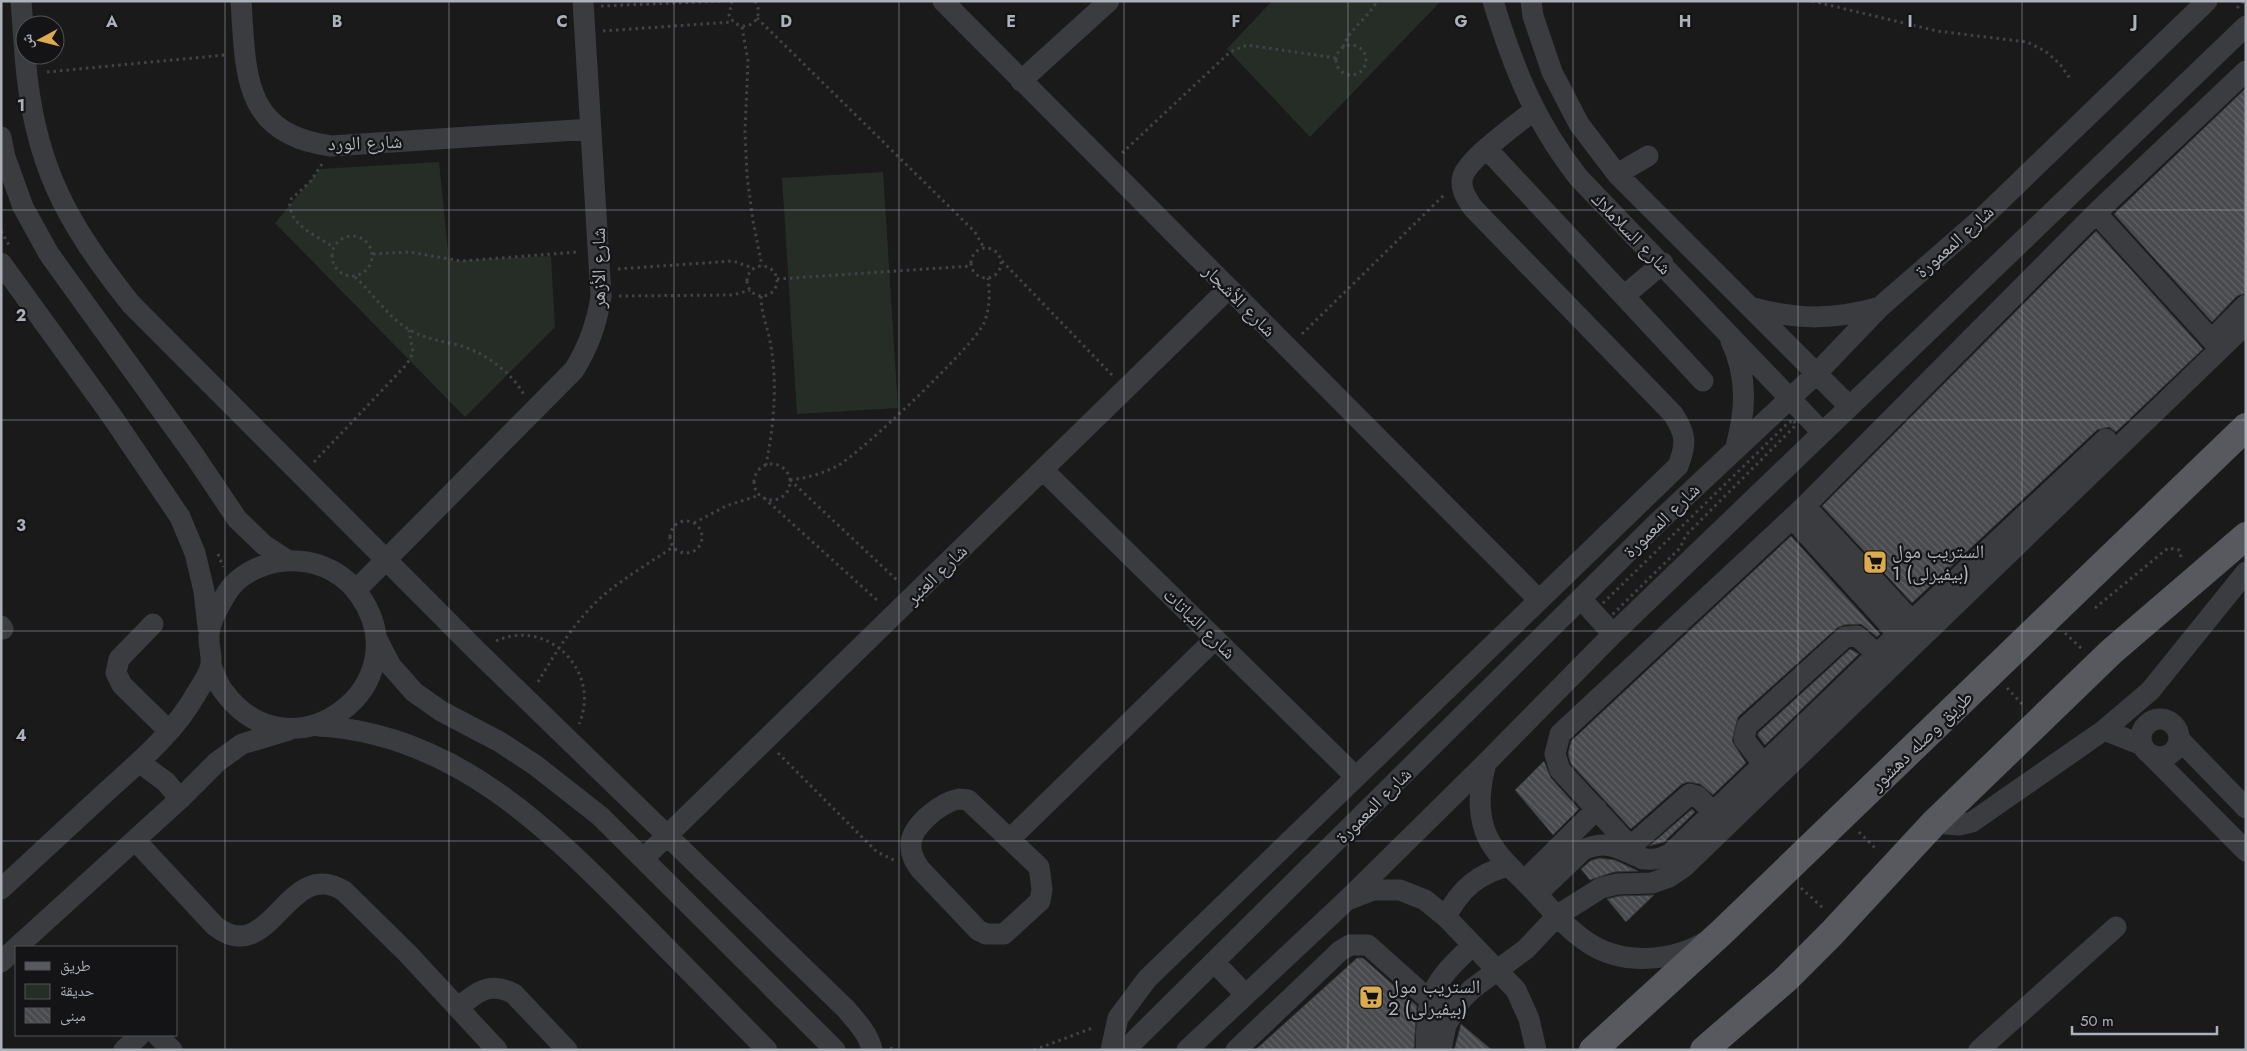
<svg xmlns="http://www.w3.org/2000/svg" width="2247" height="1051" viewBox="0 0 2247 1051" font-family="Jost,'Noto Naskh Arabic',sans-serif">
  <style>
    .green { fill: #262d27 }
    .building { fill: url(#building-back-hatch); stroke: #343437 }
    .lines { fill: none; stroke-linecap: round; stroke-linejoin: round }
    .path { stroke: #414347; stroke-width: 3; stroke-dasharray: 2.5 4; stroke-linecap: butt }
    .minor { stroke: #3b3c40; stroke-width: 21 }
    .major { stroke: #57595e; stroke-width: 28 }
    .grid { fill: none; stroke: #adb1b9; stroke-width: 1; stroke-opacity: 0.55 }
    .labels { text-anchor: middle; stroke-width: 4.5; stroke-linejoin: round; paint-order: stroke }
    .street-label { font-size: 19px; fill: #adb1b9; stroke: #141416 }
    .poi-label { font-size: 19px; fill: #adb1b9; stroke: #141416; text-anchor: start }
    .grid-label { font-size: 16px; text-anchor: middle; font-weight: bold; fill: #adb1b9; stroke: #141416; stroke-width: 4.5; stroke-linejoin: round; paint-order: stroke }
  </style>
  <defs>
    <pattern id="building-back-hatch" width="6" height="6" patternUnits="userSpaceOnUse" patternTransform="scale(1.25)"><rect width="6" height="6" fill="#494a4d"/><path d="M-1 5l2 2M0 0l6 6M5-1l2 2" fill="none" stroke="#616265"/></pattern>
  </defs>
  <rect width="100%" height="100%" fill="#1a1a1b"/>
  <path class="green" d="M1272,1H1441L1310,137L1227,49Z
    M439,162L449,261L551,256L555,327L465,417L275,223L320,169Z
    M883,172L898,408L797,414L782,178Z"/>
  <path class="building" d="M2246,88V293L2237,296L2212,322L2114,214Z
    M2096,231L2203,349L2116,432L2109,427L2097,430L1912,603L1822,506Z
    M1791,536L1880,634L1877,637L1861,624L1844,625L1837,628L1738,717L1732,741L1746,763L1713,795L1700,784L1688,782L1682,784L1631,829L1571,764L1568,754L1571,741Z
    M1850,649L1859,654L1765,745L1758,736V733Z
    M1544,761L1551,778L1579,809L1553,835L1515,790Z
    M1692,809L1695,812L1664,842L1649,846Z
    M1599,858L1615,860L1638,871L1614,872L1590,880L1581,869L1590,861Z
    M1654,895L1626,922L1607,899L1619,896Z
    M1357,958H1363L1417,1006L1414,1050H1255Z
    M1461,1024L1492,1050H1454Z"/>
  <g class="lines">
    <path class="path" d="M732,1L729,15C740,38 768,21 755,1
      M1812,1L1937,31L2027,42L2045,51L2060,64L2071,80
      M601,6L723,1
      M2237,8L2244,1
      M757,18L975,232L984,248
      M742,27L748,61L745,131L747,176L753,221L762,266
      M603,31L732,22
      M1336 60a15 15 0 1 1 30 0a15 15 0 1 1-30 0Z
      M1343,47C1350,28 1368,18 1377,1
      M47,72L225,55
      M1122,153L1230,52L1247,45L1336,58
      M322,164L310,182L290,200C287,225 315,234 333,247
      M1,231L9,245
      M332 256a20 20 0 1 1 40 0a20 20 0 1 1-40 0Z
      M971 263a15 15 0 1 1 30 0a15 15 0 1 1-30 0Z
      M373,254L409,252L461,261L578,252
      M1002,261L1113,376
      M747 281a15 15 0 1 1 30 0a15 15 0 1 1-30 0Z
      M618,269L733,261L753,268
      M355,277C374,294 388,318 410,330C426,339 441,341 458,345C482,351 512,372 524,395
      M777,279L971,266
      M619,296L733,295L750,290
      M761,296C761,313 767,325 770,341C778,382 774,424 766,465
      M1302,334L1444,195
      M1794,421L1796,425L1686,535L1680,548L1613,614L1610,616L1602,614L1600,606L1789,422Z
      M314,462L407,364L413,353L409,330
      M754 482a18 18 0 1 1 36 0a18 18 0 1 1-36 0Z
      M790,480C806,478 822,474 837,466C860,454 975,345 984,323C990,308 990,294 988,278
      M790,480L899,582
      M764,498L879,602
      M670 537a16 16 0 1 1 32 0a16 16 0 1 1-32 0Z
      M694,523L726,506L760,495
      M218,554L223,567
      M2095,608L2168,548L2179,550L2182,560
      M2065,633L2082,649
      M496,641C548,617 602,672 579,724
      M538,682C557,650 577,618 606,593C627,576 651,562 673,547
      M2007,688L2023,705
      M778,753L877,852L894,860
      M1859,832L1877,850
      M1801,888L1824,909
      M890,1048L897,1050
      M1034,1050L1095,1027"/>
    <path class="minor" d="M21,1L25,55
      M241,1C246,74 242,134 331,146L591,129
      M943,1L1538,599
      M1493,1C1513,67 1535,122 1578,177L1822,432
      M1531,1L1533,16L1552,72L1579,124L1617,174L1849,406
      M25,55C33,162 65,221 131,304L479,653L846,1009C856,1021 869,1034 872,1050
      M1021,81L1109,1
      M1,137L5,157L23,207L49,254L194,455L237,519L264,545L287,560
      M1487,149L1703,381
      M1617,174L1648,156
      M2096,213L2220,349
      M1,263L111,415L180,517L195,553L204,591L208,627
      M1624,296L1663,263
      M1753,308C1800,320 1833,320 1880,307
      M2221,330L2246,305
      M1731,341C1748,377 1746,412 1735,450
      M1043,470L1356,777
      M1805,506L1921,631
      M1792,518L1906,643
      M356,590L574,370C589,346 597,324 601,296L583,1
      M1581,599L1613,634
      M153,624L119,659L116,673L122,685L169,731
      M1,626L3,629
      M376,637L391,666L414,692L441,711L500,742L535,765L600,816L835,1050
      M2141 738a19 19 0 1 1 38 0a19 19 0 1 1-38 0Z
      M318,726C454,733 549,829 639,920C682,964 725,1007 767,1050
      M2104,730L2142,745
      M2179,739L2246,808
      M2151,755L2246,851
      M139,762L166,782L180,799
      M1486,763C1480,786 1477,808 1485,831C1494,855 1515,871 1532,889C1549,907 1567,929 1587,942C1622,966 1672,962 1707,941
      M1763,764L1744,739L1747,726L1845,637L1857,636L1877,654
      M959,799L968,800L1039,867L1042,889L1040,901L1004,934H986L978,930L920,869C916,863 911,856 911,847C909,827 941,802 959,799Z
      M1934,823L1959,825L1972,822L2104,730L2150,691L2246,572
      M1010,839L1215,639
      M135,840L215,926C271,970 287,855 344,891L408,954L497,1050
      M1631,846L1690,794L1697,796L1713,812
      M643,859L1228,289
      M1642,859L1560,770L1555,754L1560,734L1805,506L2096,213L2246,71
      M1524,881L1597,809
      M1,889C36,857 71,824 106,792C139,762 174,733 196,694C201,686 210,673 211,664C212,654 208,644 209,635C210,621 218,608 225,596C238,572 270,559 297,561C322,562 346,575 360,596C422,685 292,783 224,692C218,685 215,674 211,666
      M1537,894L1583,850C1625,831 1634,875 1671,853L1898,634L2106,439
      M1350,899L1373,890H1400L1425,900L1446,917L1516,990L1529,1019L1536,1050
      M1446,917C1460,889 1479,873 1509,866
      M17,947L180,799L217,762L242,744L289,730
      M1,962L16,948
      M1214,962L1245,994
      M458,1008C476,992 490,981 514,994L567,1050
      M157,1035L172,1050
      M124,1050L140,1035
      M1111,1050L1118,1018L1147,979L1678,466C1687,443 1686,434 1673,414L1473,208C1467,199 1459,188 1463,176C1469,158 1517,124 1533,111
      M1125,1050L1657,523L1816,374L1880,307L1982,218L2207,1
      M1187,1050L1348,899L1486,763L1613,634L2246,26
      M1236,1050L1340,951L1350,945H1368L1435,1005L1453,1011
      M1426,1050C1427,994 1431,984 1472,946
      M1441,1050L1446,1025L1461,1000L1472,989L1526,949L1558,915L1601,888L1617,884L1652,883L1669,877L1684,867L2246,324
      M1979,1050L2116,927"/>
    <path class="major" d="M1593,1050L1722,932L2246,427
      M1704,1050L1785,980L1832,933L1934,823L2111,652L2246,536"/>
  </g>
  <path class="grid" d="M225,1V1050M449,1V1050M674,1V1050M899,1V1050M1124,1V1050M1348,1V1050M1573,1V1050M1798,1V1050M2022,1V1050M1,210H2246M1,420H2246M1,631H2246M1,841H2246"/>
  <defs>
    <g id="supermarket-square" transform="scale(1.25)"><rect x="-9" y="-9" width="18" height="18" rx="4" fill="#ddab4f" stroke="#141416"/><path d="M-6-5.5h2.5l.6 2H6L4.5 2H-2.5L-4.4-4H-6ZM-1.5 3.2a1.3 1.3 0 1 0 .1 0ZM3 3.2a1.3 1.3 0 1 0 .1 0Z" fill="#111"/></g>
  </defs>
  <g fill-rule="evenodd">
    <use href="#supermarket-square" x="1875" y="562"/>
    <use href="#supermarket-square" x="1371" y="997"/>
  </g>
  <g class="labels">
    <g class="street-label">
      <text transform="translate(365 142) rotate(-2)" y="7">شارع الورد</text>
      <text transform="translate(1632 233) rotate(46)" y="7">شارع السلاملاك</text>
      <text transform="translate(1954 241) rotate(-42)" y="7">شارع المعمورة</text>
      <text transform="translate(598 268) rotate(-90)" y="7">شارع الأزهر</text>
      <text transform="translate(1240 300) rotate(45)" y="7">شارع الأشجار</text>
      <text transform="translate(1661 520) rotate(-44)" y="7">شارع المعمورة</text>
      <text transform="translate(936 574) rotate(-44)" y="7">شارع العنبر</text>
      <text transform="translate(1200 623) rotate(44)" y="7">شارع النباتات</text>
      <text transform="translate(1921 740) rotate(-44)" y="7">طريق وصله دهشور</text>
      <text transform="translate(1373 805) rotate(-45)" y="7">شارع المعمورة</text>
    </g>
    <g class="poi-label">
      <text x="1892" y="558">الستريب مول<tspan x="1892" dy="22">1 (بيفيرلى)</tspan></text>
      <text x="1388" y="993">الستريب مول<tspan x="1388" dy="22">2 (بيفيرلى)</tspan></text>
    </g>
  </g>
  <g class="grid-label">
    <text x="112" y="27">A</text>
    <text x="337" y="27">B</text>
    <text x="562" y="27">C</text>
    <text x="786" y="27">D</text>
    <text x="1011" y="27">E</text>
    <text x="1236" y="27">F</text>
    <text x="1461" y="27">G</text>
    <text x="1685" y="27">H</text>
    <text x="1910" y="27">I</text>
    <text x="2135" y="27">J</text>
    <text x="21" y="111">1</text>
    <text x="21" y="321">2</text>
    <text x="21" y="531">3</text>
    <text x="21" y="741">4</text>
  </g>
  <rect width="2247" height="1051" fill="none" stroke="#adb1b9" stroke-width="5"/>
  <rect x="15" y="946" width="162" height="90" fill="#141416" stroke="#515357"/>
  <rect x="25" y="962" width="25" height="8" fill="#57595e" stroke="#515357"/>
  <text x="60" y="971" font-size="15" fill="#adb1b9">طريق</text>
  <rect x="25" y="984" width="25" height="15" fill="#262d27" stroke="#515357"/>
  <text x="60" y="996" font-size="15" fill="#adb1b9">حديقة</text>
  <rect x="25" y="1008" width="25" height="15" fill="url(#building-back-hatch)" stroke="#515357"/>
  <text x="60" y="1021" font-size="15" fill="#adb1b9">مبنى</text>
  <g transform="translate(40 40) rotate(263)"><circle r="24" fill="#141416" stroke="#515357"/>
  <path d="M0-4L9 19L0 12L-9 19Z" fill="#ddab4f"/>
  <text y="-8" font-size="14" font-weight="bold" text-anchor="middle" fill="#adb1b9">ش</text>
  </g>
  <path d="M2072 1026v8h145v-8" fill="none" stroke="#adb1b9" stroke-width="2.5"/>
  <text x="2080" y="1026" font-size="15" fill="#adb1b9" stroke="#141416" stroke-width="4" paint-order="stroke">50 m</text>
</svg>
